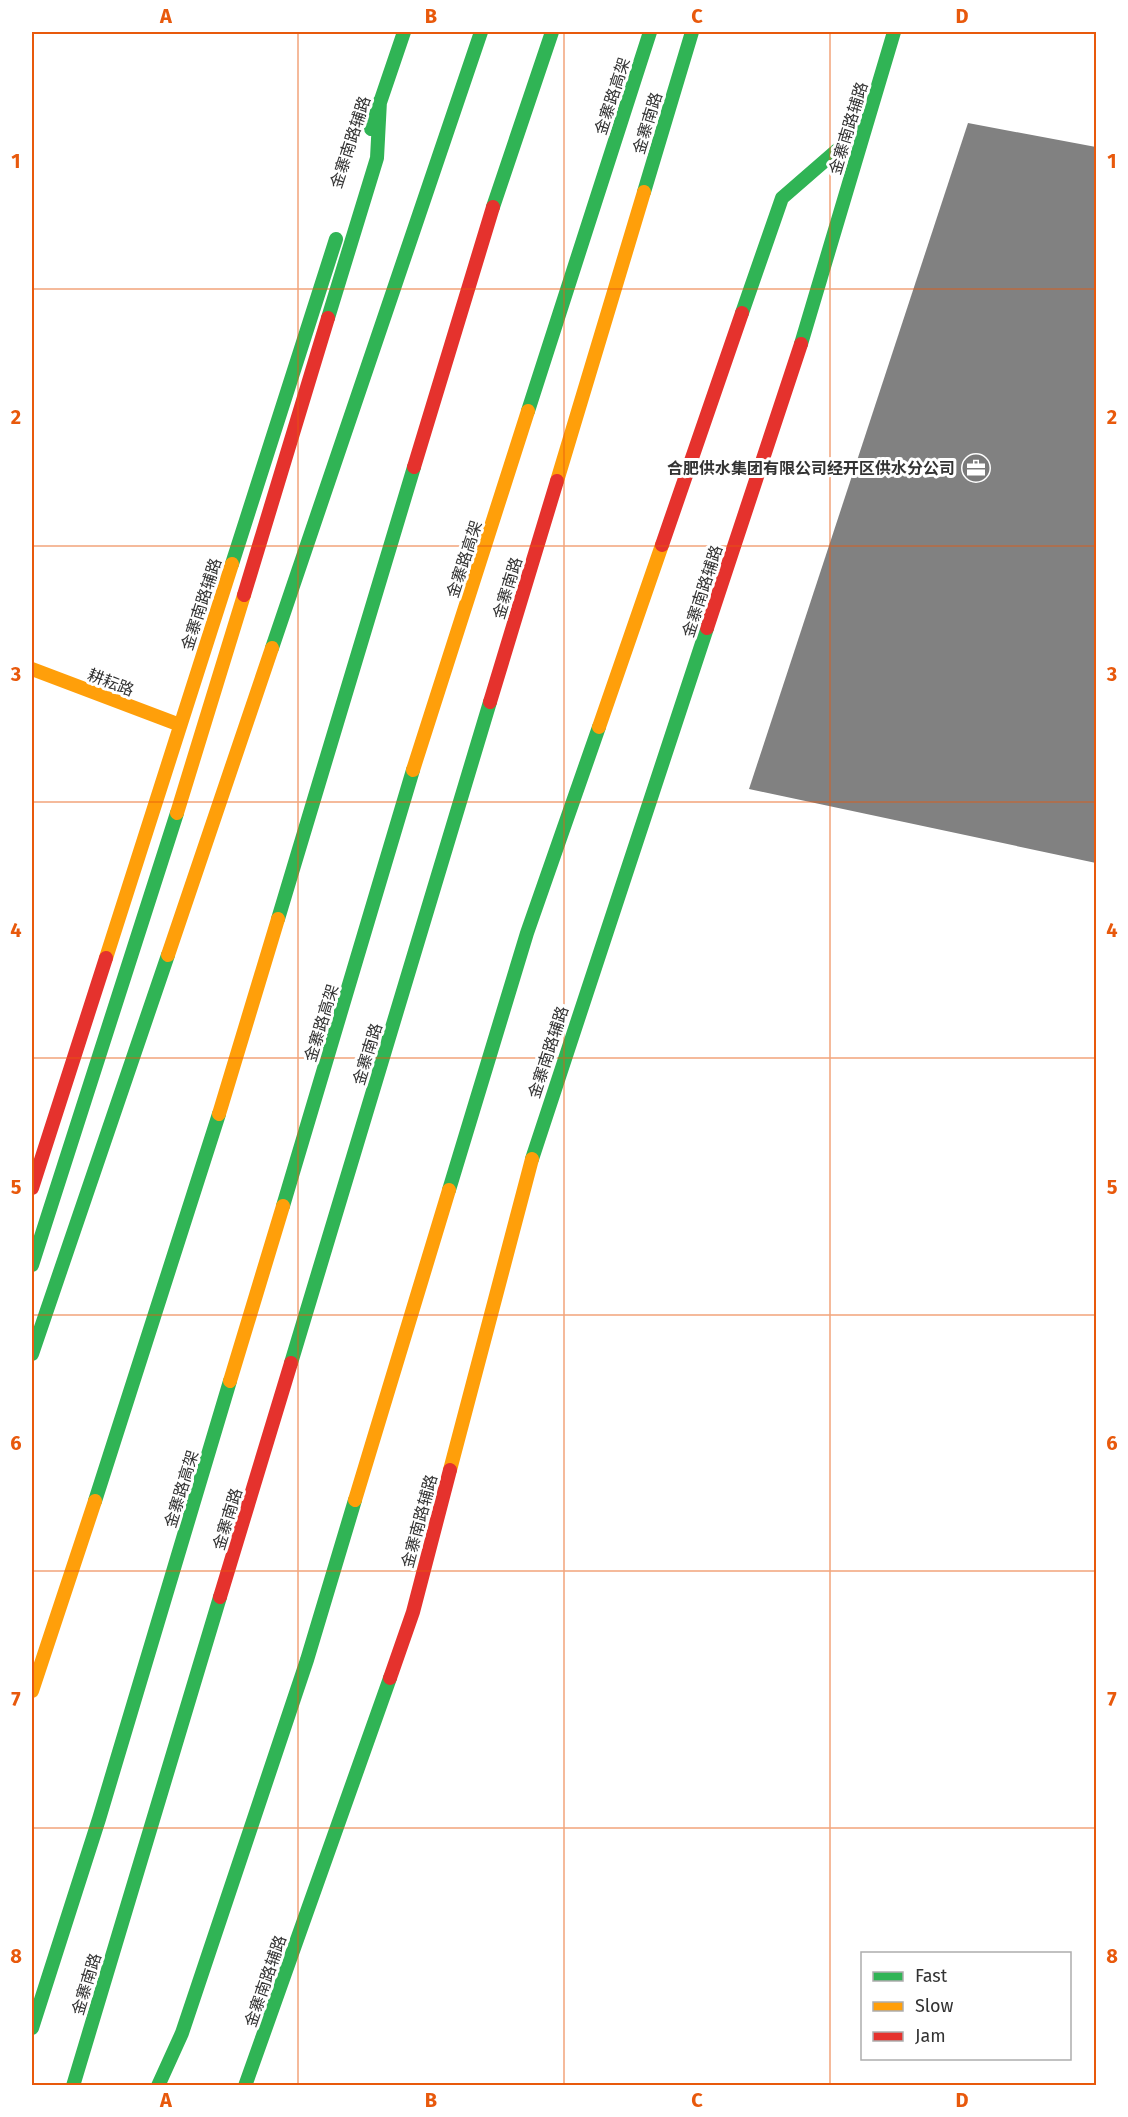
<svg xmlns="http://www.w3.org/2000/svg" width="1128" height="2117" viewBox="0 0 1128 2117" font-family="'Fira Sans','Noto Sans SC',sans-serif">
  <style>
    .building { fill: #818181 }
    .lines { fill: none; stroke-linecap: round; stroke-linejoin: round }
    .fast { stroke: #30b455; stroke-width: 14 }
    .slow { stroke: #ff9f0a; stroke-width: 14 }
    .jam { stroke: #e5322d; stroke-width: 14 }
    .grid { fill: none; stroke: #e8590c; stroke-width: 1.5; stroke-opacity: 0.55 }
    .labels { text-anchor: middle; stroke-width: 6; stroke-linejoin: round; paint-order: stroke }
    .street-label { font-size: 16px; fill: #333; stroke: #fff }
    .poi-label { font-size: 16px; font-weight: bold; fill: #333; stroke: #fff; text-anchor: end }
    .neatline { fill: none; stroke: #e8590c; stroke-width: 2 }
    .grid-label { font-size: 20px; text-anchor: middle; font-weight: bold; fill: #e8590c }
  </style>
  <rect width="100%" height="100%" fill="#fff"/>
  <path class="building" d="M968,123L1096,147V863L749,789Z"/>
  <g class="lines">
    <path class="fast" d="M371,129L404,32
      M644,192L692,32
      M493,207L552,32
      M742,313L782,198L866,125
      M328,318L377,158L380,101
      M801,344L894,32
      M528,411L650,32
      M232,564L336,239
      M272,648L481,32
      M278,919L414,467
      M532,1159L707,628
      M449,1190L527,933L599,727
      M283,1206L413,770
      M32,1265L177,813
      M32,1354L168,955
      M291,1363L490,702
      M95,1501L219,1114
      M32,2028L99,1819L230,1381
      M73,2086L220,1597
      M158,2086L182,2033L307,1660L355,1500
      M245,2086L390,1678"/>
    <path class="slow" d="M557,481L644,192
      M32,669L180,725
      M599,727L662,545
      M413,770L528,411
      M177,813L244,595
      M168,955L272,648
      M106,958L232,564
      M219,1114L278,919
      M230,1381L283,1206
      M450,1470L532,1159
      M355,1500L449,1190
      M32,1691L95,1501"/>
    <path class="jam" d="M414,467L493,207
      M662,545L742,313
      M244,595L328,318
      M707,628L801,344
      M490,702L557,481
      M32,1188L106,958
      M220,1597L291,1363
      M390,1678L413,1612L450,1470"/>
  </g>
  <path class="grid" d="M298,32V2086M564,32V2086M830,32V2086M32,289H1096M32,546H1096M32,802H1096M32,1058H1096M32,1315H1096M32,1571H1096M32,1828H1096"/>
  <defs>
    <g id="office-disc" transform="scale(1.5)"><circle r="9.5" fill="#7a7a7a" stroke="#fff"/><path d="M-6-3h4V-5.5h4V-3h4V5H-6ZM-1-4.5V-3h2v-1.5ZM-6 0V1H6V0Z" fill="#fff"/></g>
  </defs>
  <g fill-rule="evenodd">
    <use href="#office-disc" x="976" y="468"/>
  </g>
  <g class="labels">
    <g class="street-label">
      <text transform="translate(612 96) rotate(-72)" y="6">金寨路高架</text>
      <text transform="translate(647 123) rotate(-73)" y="6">金寨南路</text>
      <text transform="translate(848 128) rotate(-73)" y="6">金寨南路辅路</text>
      <text transform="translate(350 142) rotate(-72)" y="6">金寨南路辅路</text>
      <text transform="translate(464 559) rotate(-72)" y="6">金寨路高架</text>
      <text transform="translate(507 588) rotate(-73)" y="6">金寨南路</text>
      <text transform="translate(702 591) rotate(-72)" y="6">金寨南路辅路</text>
      <text transform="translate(201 604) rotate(-72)" y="6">金寨南路辅路</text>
      <text transform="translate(111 682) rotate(21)" y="6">耕耘路</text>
      <text transform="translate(321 1023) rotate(-73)" y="6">金寨路高架</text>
      <text transform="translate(548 1052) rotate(-72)" y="6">金寨南路辅路</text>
      <text transform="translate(367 1054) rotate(-73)" y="6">金寨南路</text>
      <text transform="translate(181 1489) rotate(-73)" y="6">金寨路高架</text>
      <text transform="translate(227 1519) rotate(-73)" y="6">金寨南路</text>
      <text transform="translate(419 1521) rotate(-75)" y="6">金寨南路辅路</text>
      <text transform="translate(265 1981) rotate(-71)" y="6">金寨南路辅路</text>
      <text transform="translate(86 1984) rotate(-73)" y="6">金寨南路</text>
    </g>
    <g class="poi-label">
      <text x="955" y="474">合肥供水集团有限公司经开区供水分公司</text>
    </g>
  </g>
  <rect width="1128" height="2117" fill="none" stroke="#ffffff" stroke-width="66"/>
  <rect x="861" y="1952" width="210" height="108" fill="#ffffff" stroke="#adadad" stroke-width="1.5"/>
  <rect x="873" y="1972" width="30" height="9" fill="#30b455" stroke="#adadad" stroke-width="1.5"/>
  <text x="915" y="1982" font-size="18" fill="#333333">Fast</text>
  <rect x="873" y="2002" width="30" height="9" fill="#ff9f0a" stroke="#adadad" stroke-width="1.5"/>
  <text x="915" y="2012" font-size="18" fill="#333333">Slow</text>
  <rect x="873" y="2032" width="30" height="9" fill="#e5322d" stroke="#adadad" stroke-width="1.5"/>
  <text x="915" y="2042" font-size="18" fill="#333333">Jam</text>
  <rect x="33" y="33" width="1062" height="2051" class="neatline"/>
  <g class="grid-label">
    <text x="166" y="23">A</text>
    <text x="431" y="23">B</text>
    <text x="697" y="23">C</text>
    <text x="962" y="23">D</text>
    <text x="16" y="168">1</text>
    <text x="1112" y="168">1</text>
    <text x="16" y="424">2</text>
    <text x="1112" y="424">2</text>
    <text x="16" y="681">3</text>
    <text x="1112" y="681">3</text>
    <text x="16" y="937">4</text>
    <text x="1112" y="937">4</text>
    <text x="16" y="1194">5</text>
    <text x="1112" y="1194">5</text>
    <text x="16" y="1450">6</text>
    <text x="1112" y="1450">6</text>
    <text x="16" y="1706">7</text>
    <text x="1112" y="1706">7</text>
    <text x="16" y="1963">8</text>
    <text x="1112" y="1963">8</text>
    <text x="166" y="2107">A</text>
    <text x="431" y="2107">B</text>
    <text x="697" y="2107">C</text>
    <text x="962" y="2107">D</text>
  </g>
</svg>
